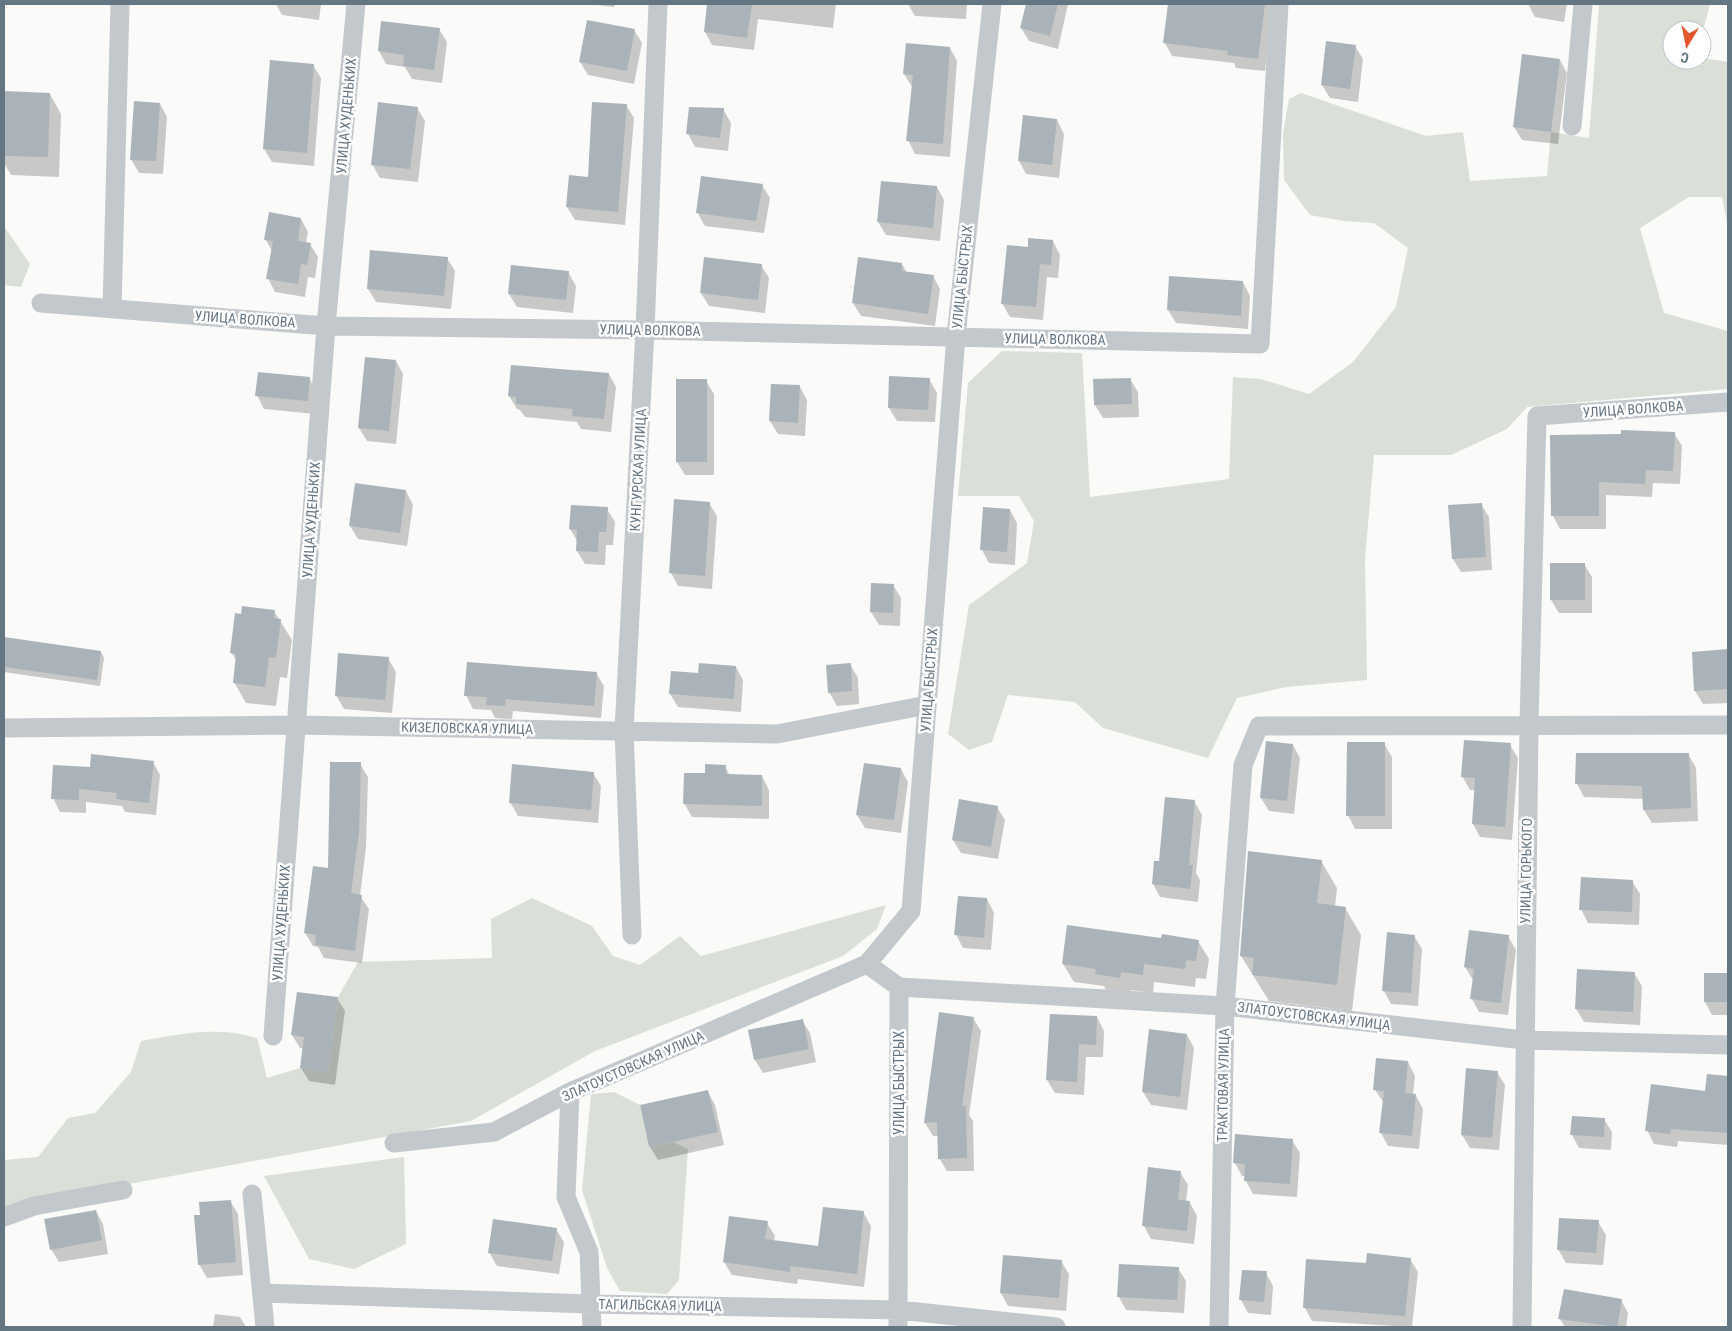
<svg xmlns="http://www.w3.org/2000/svg" width="1732" height="1331" viewBox="0 0 1732 1331" font-family="'Roboto Condensed',sans-serif">
  <style>
    .green { fill: #dadfd7 }
    .shadow { fill: #0003 }
    .building { fill: #aab3b9 }
    .lines { fill: none; stroke-linecap: round; stroke-linejoin: round }
    .minor { stroke: #c3c8cc; stroke-width: 19 }
    .labels { text-anchor: middle; stroke-width: 5; stroke-linejoin: round; paint-order: stroke }
    .street-label { font-size: 14px; fill: #657683; stroke: #fff }
  </style>
  <rect width="100%" height="100%" fill="#fafaf8"/>
  <path class="green" d="M1599,4H1710L1702,34V30H1672V60H1702V58L1728,62V227L1722,197H1689L1640,228L1664,313L1728,331V389L1527,407L1507,429L1451,455H1374L1365,559L1367,680L1286,687L1237,698L1208,758L1103,728L1075,702L1008,695L992,742L969,750L948,734L969,605L1027,563L1034,521L1019,496H958L968,383L1002,351L1082,353L1090,497L1229,479L1233,377L1261,379L1309,394L1353,362L1396,307L1408,248L1374,223L1344,221L1310,215L1284,180L1283,133L1289,99L1301,93L1426,136L1463,132L1470,181L1547,176L1551,132L1589,138Z
    M4,226L30,264L21,287L4,285Z
    M532,898L592,926L613,956L640,965L680,936L701,956L886,905L877,929L843,956L595,1051L471,1121L4,1207V1160L38,1157L68,1118L95,1113L131,1072L141,1041C181,1034 217,1026 257,1038L267,1078L300,1068L328,1072L338,997L358,962L492,958L491,919Z
    M614,1092L640,1105L649,1147L673,1142L688,1149L679,1280L667,1294L620,1291L607,1268L582,1190L591,1094Z
    M404,1157L406,1244L354,1269L309,1259L264,1176Z"/>
  <path class="shadow" d="M276,4H321L319,20L282,15Z
    M589,4H615L614,7Z
    M709,4H836L833,28L758,19L754,50L712,45L705,32Z
    M908,4H967L966,19L915,16Z
    M1027,4H1068L1058,49L1029,41L1021,28Z
    M1169,4H1271L1273,7L1265,71L1236,68L1234,63L1172,56L1165,43Z
    M1528,4H1567L1564,22L1535,17Z
    M382,22L439,29L447,42L442,83L412,79L405,67L386,64L379,51Z
    M634,30L642,43L634,84L588,75L580,62Z
    M1355,46L1363,59L1358,102L1330,98L1322,85Z
    M950,48L957,61L950,157L915,154L908,140L912,87L904,74Z
    M1560,60L1567,73L1558,144L1522,140L1514,127Z
    M313,65L321,78L314,166L272,162L264,149Z
    M4,92L50,94L61,114L59,177L11,175L4,163Z
    M160,104L167,117L163,174L139,173L131,159Z
    M626,105L634,118L625,225L575,220L567,207L589,178Z
    M417,108L425,121L418,182L380,178L372,164Z
    M723,109L731,123L728,151L695,147L688,134Z
    M1057,120L1064,134L1059,178L1026,174L1019,161Z
    M882,182L937,187L944,200L940,241L886,235L878,222Z
    M762,185L770,198L764,233L705,226L697,212Z
    M301,219L308,232L306,243L310,244L318,257L315,278L308,277L305,297L275,292L268,278L272,251L266,240Z
    M1053,241L1060,255L1058,278L1047,277L1043,320L1010,317L1002,303L1029,249Z
    M447,258L455,271L451,309L376,302L368,289Z
    M902,264L907,273L933,276L940,289L935,326L861,316L853,303Z
    M761,265L769,278L765,313L709,306L701,293Z
    M568,272L576,286L573,313L517,307L509,294Z
    M1243,282L1250,296L1248,329L1176,323L1168,310Z
    M396,361L403,374L396,444L367,441L359,428Z
    M578,370L609,374L616,387L611,432L581,429L577,422L525,417L520,410L517,409L509,396L578,373Z
    M309,378L317,392L315,414L264,409L257,395Z
    M929,379L937,393L935,422L897,421L889,408Z
    M1130,379L1138,392L1139,417L1103,418L1095,405L1094,380Z
    M706,381L714,394V475H685L677,462Z
    M800,387L807,400L805,436L778,434L770,421Z
    M1674,433L1682,446L1680,484L1653,483L1652,497L1606,495V529H1560L1553,516L1552,436Z
    M406,491L413,505L407,546L358,539L350,526Z
    M709,503L717,516L712,589L678,586L671,573Z
    M1481,504L1489,517L1492,570L1461,572L1453,559Z
    M607,509L615,522L613,545H606L605,565L585,564L577,551L578,542L570,529Z
    M1010,510L1017,523L1015,565L989,563L982,550Z
    M1584,564L1592,577V613H1559L1551,600Z
    M893,585L901,598L900,626L879,625L871,612Z
    M274,611L292,640L287,678L280,677L276,706L246,703L234,682L237,661L231,652Z
    M4,638L101,652L104,658L100,686L4,672Z
    M1728,651V703L1703,704L1695,691L1693,653Z
    M388,658L396,672L392,713L344,709L336,695Z
    M850,664L858,678L859,704L837,706L829,692Z
    M736,667L743,680L741,712L678,707L670,694L699,674Z
    M596,673L604,686L601,718L513,711L512,719L495,718L491,710L473,709L466,695Z
    M1384,744L1392,757V829H1355L1348,815Z
    M1293,745L1300,758L1294,814L1269,811L1261,798Z
    M1510,745L1518,758L1512,840L1480,837L1473,824L1475,790H1470L1462,776Z
    M1688,754L1696,768L1698,821L1652,823L1644,810V799L1584,797L1577,784Z
    M153,762L160,775L156,815L125,812L122,806L86,802V813L60,812L53,798L91,769Z
    M360,764L368,777L366,847L360,896L369,909L362,963L324,958L318,947L313,946L305,933L329,869Z
    M725,766L730,776H762L769,790V819L692,817L684,803Z
    M901,769L908,782L901,833L865,828L857,815Z
    M593,773L601,786L598,823L518,816L510,802Z
    M1194,801L1202,815L1196,873L1200,880L1198,902L1160,897L1153,884L1160,863Z
    M997,807L1005,820L998,859L961,853L953,840Z
    M1321,861L1337,888L1335,907L1345,908L1361,935L1352,1011L1269,1001L1241,956Z
    M1632,881L1640,894L1639,925L1588,923L1581,909Z
    M987,899L994,913L991,950L963,948L956,934Z
    M1414,936L1422,949L1418,1006L1391,1004L1384,991Z
    M1508,936L1516,950L1508,1015L1479,1012L1472,999L1473,980L1465,967Z
    M1162,940L1198,941L1209,959L1206,979L1196,978L1195,987L1154,982L1153,993L1131,990L1130,996L1107,992L1104,986L1074,982L1063,964Z
    M1634,973L1642,986L1640,1025L1584,1022L1576,1009Z
    M1705,975H1728V1015H1712L1705,1002Z
    M337,998L345,1011L335,1085L309,1081L301,1068L304,1049L300,1048L292,1035Z
    M1051,1015L1097,1017L1104,1031L1103,1057H1086L1084,1095L1055,1093L1047,1080Z
    M973,1018L981,1031L969,1115L973,1121L974,1171H947L939,1158V1136H933L925,1123Z
    M802,1020L810,1033L816,1062L763,1073L755,1060L749,1031Z
    M1187,1035L1194,1048L1187,1110L1151,1105L1143,1092Z
    M1408,1062L1415,1076L1413,1095L1416,1096L1423,1109L1419,1149L1388,1146L1381,1133L1384,1103L1375,1090Z
    M1497,1072L1505,1085L1499,1150L1470,1148L1462,1135Z
    M1708,1075L1728,1077V1145L1678,1141L1677,1147L1654,1144L1647,1130L1706,1092Z
    M708,1092L715,1105L724,1145L658,1160L650,1147Z
    M1604,1119L1612,1132L1611,1150L1579,1148L1572,1135Z
    M1292,1140L1300,1153L1297,1197L1253,1194L1246,1181V1176H1242L1235,1163Z
    M1180,1172L1188,1185L1186,1202L1190,1203L1197,1216L1194,1244L1151,1239L1144,1226Z
    M230,1201L238,1214L243,1275L207,1278L199,1264L201,1216Z
    M96,1211L103,1224L108,1254L59,1262L51,1249Z
    M863,1212L871,1226L864,1287L798,1279L797,1284L732,1275L724,1262L767,1223L775,1236L774,1241L820,1247Z
    M1598,1222L1606,1235L1603,1265L1566,1263L1558,1249Z
    M556,1229L564,1242L559,1274L497,1266L489,1252Z
    M1410,1259L1418,1272L1412,1327L1312,1321L1305,1308L1367,1265Z
    M1061,1261L1069,1274L1066,1311L1008,1306L1001,1293Z
    M1178,1268L1186,1281L1184,1313L1126,1310L1119,1297Z
    M1266,1273L1273,1286L1271,1315L1248,1313L1241,1300Z
    M1621,1300L1628,1313L1626,1327H1565L1560,1319Z
    M215,1314L240,1317L246,1327H213Z"/>
  <path class="building" d="M707,4H752L747,38L704,32Z
    M1026,4H1058L1050,36L1020,28Z
    M1168,4H1265L1258,59L1227,55L1228,51L1163,43Z
    M587,20L635,29L627,71L579,62Z
    M381,21L440,28L434,70L403,66L404,55L378,51Z
    M1326,41L1356,45L1350,89L1321,85Z
    M906,43L950,47L943,144L906,141L913,75L903,74Z
    M1522,54L1560,59L1551,132L1513,127Z
    M270,60L314,64L307,153L263,149Z
    M4,91L50,93L48,157L4,156Z
    M134,101L160,103L156,161L130,160Z
    M378,102L418,107L410,169L371,165Z
    M592,102L627,104L618,212L566,207L569,175L588,177Z
    M689,107L724,108L720,138L686,134Z
    M1023,115L1057,119L1052,165L1018,161Z
    M701,176L763,184L756,221L696,213Z
    M881,181L937,186L933,228L877,222Z
    M269,212L301,218L298,241L311,243L307,265L301,264L298,284L266,279L273,241L264,240Z
    M1028,238L1053,240L1051,265L1040,264L1036,307L1001,304L1007,245L1028,247Z
    M370,250L448,257L444,296L367,289Z
    M704,257L762,264L758,300L700,293Z
    M858,257L902,263V271L934,275L928,314L852,303Z
    M511,265L569,271L566,300L508,294Z
    M1169,276L1243,281L1241,316L1167,310Z
    M365,357L396,360L389,431L358,428Z
    M511,365L609,373L604,419L572,416L573,409L516,404V397L508,396Z
    M258,372L310,377L308,401L255,396Z
    M889,376L930,378L928,410L888,408Z
    M1131,378L1132,404L1094,405L1093,379Z
    M676,379H707V462H676Z
    M771,384L800,385L798,423L769,421Z
    M1621,430L1675,432L1673,471L1646,470L1645,484L1599,482V516H1551L1550,435L1621,434Z
    M355,483L406,490L400,533L349,526Z
    M674,499L710,502L705,576L669,573Z
    M1482,503L1486,557L1452,559L1448,505Z
    M571,505L608,507L606,532H599L598,552L576,551L577,530L569,529Z
    M983,507L1010,509L1007,552L980,550Z
    M1550,563H1585V600H1550Z
    M871,583L894,584L893,613L870,612Z
    M242,606L275,610L274,618L281,619L276,658L269,657L265,687L233,683L236,654L230,653L235,613L241,614Z
    M4,637L101,651L97,680L4,667Z
    M1728,649V689L1694,691L1692,652Z
    M338,653L389,657L385,700L335,696Z
    M467,662L597,672L594,706L506,699L505,706L486,705L487,697L464,696Z
    M699,663L736,666L734,699L669,694L671,671L698,673Z
    M851,663L852,691L828,693L826,665Z
    M1464,740L1511,743L1505,827L1472,824L1475,778L1461,777Z
    M1266,741L1293,744L1287,801L1260,798Z
    M1347,742H1385V816H1346Z
    M1576,753H1689L1691,808L1643,810L1642,786L1575,784Z
    M91,754L154,761L149,803L116,799L117,793L79,789V800L51,799L53,765L90,767Z
    M330,762H361L359,833L351,893L362,895L355,951L315,945L316,935L304,933L313,866L328,868Z
    M864,763L901,768L894,820L856,815Z
    M512,764L594,772L591,810L509,803Z
    M705,764L726,765V774L762,775V806L683,804L684,773H705Z
    M1165,797L1195,800L1189,865H1193L1190,889L1152,884L1154,861H1159Z
    M959,799L998,806L991,847L952,840Z
    M1248,851L1322,860L1317,903L1346,907L1337,985L1252,975L1254,958L1240,956Z
    M1581,877L1633,880L1632,912L1579,910Z
    M958,896L987,898L984,938L954,935Z
    M1067,925L1161,938L1162,934L1199,940L1196,961L1186,960L1185,969L1144,964L1143,975L1121,972L1120,978L1095,974L1096,969L1062,964Z
    M1469,930L1509,935L1501,1003L1470,999L1474,969L1464,967Z
    M1387,932L1415,935L1411,993L1382,991Z
    M1577,969L1635,972L1633,1012L1575,1009Z
    M1704,973H1728V1002H1704Z
    M297,992L338,997L328,1072L300,1068L304,1037L291,1035Z
    M939,1012L974,1017L962,1106H966L967,1158L938,1159L937,1122L924,1123Z
    M1050,1014L1097,1016L1096,1045L1079,1044L1077,1082L1046,1080Z
    M803,1019L809,1049L754,1060L748,1030Z
    M1149,1029L1187,1034L1180,1097L1142,1092Z
    M1376,1058L1408,1061L1405,1093L1416,1094L1412,1136L1379,1133L1384,1091L1373,1090Z
    M1466,1068L1498,1071L1492,1138L1461,1135Z
    M1707,1074L1728,1076V1133L1671,1129L1670,1134L1645,1131L1651,1084L1705,1091Z
    M708,1090L718,1132L649,1147L640,1105Z
    M1572,1116L1605,1118L1604,1137L1570,1135Z
    M1235,1134L1293,1139L1290,1184L1244,1181L1245,1164L1233,1163Z
    M1148,1167L1181,1171L1178,1200L1190,1201L1187,1231L1142,1226Z
    M231,1200L236,1262L198,1265L194,1215H200L199,1202Z
    M823,1207L864,1211L857,1274L790,1266V1272L723,1262L729,1216L768,1221L765,1239L818,1246Z
    M96,1210L102,1240L50,1250L44,1219Z
    M1559,1218L1599,1220L1596,1253L1557,1250Z
    M493,1219L557,1228L552,1261L488,1253Z
    M1367,1253L1411,1258L1405,1316L1303,1308L1306,1259L1366,1263Z
    M1003,1255L1062,1260L1059,1298L1000,1293Z
    M1119,1264L1179,1267L1177,1300L1117,1297Z
    M1242,1270L1267,1271L1264,1302L1239,1300Z
    M1564,1289L1622,1299L1617,1327L1558,1319Z"/>
  <g class="lines">
    <path class="minor" d="M1572,126L1583,4
      M41,303L326,326L645,330L1260,344L1279,4
      M112,309L120,4
      M4,728L295,725L777,734L927,705
      M632,935L624,730L645,330L658,4
      M899,987L1225,1006L1524,1040L1728,1045
      M273,1036L326,326L356,4
      M570,1092L566,1197L589,1252L592,1327
      M394,1143L494,1132L570,1092L867,964
      M252,1194L265,1327
      M4,1217L34,1206L123,1190
      M263,1293L592,1304L899,1310L1056,1327
      M898,1327L899,987L867,964L911,911L956,336L992,4
      M1219,1327L1225,1006L1243,765L1259,726L1728,725
      M1522,1327L1529,724L1537,416L1728,402"/>
  </g>
  <g class="labels">
    <g class="street-label">
      <text transform="translate(346 116) rotate(-85)" y="5">УЛИЦА ХУДЕНЬКИХ</text>
      <text transform="translate(962 277) rotate(-84)" y="5">УЛИЦА БЫСТРЫХ</text>
      <text transform="translate(245 319) rotate(4)" y="5">УЛИЦА ВОЛКОВА</text>
      <text transform="translate(650 330) rotate(1)" y="5">УЛИЦА ВОЛКОВА</text>
      <text transform="translate(1055 339) rotate(1)" y="5">УЛИЦА ВОЛКОВА</text>
      <text transform="translate(1633 409) rotate(-4)" y="5">УЛИЦА ВОЛКОВА</text>
      <text transform="translate(638 470) rotate(-87)" y="5">КУНГУРСКАЯ УЛИЦА</text>
      <text transform="translate(311 520) rotate(-86)" y="5">УЛИЦА ХУДЕНЬКИХ</text>
      <text transform="translate(929 680) rotate(-86)" y="5">УЛИЦА БЫСТРЫХ</text>
      <text transform="translate(467 728) rotate(1)" y="5">КИЗЕЛОВСКАЯ УЛИЦА</text>
      <text transform="translate(1526 871) rotate(-89)" y="5">УЛИЦА ГОРЬКОГО</text>
      <text transform="translate(281 923) rotate(-86)" y="5">УЛИЦА ХУДЕНЬКИХ</text>
      <text transform="translate(1314 1016) rotate(7)" y="5">ЗЛАТОУСТОВСКАЯ УЛИЦА</text>
      <text transform="translate(633 1066) rotate(-24)" y="5">ЗЛАТОУСТОВСКАЯ УЛИЦА</text>
      <text transform="translate(899 1083) rotate(-90)" y="5">УЛИЦА БЫСТРЫХ</text>
      <text transform="translate(1223 1085) rotate(-89)" y="5">ТРАКТОВАЯ УЛИЦА</text>
      <text transform="translate(660 1305) rotate(1)" y="5">ТАГИЛЬСКАЯ УЛИЦА</text>
    </g>
  </g>
  <rect width="1732" height="1331" fill="none" stroke="#657683" stroke-width="10"/>
  <g transform="translate(1687 45) rotate(190)"><circle r="24" fill="#ffffff" stroke="#c1c8cd"/>
  <path d="M0-4L9 19L0 12L-9 19Z" fill="#e4572e"/>
  <text y="-8" font-size="14" font-weight="bold" text-anchor="middle" fill="#657683">С</text>
  </g>
</svg>
